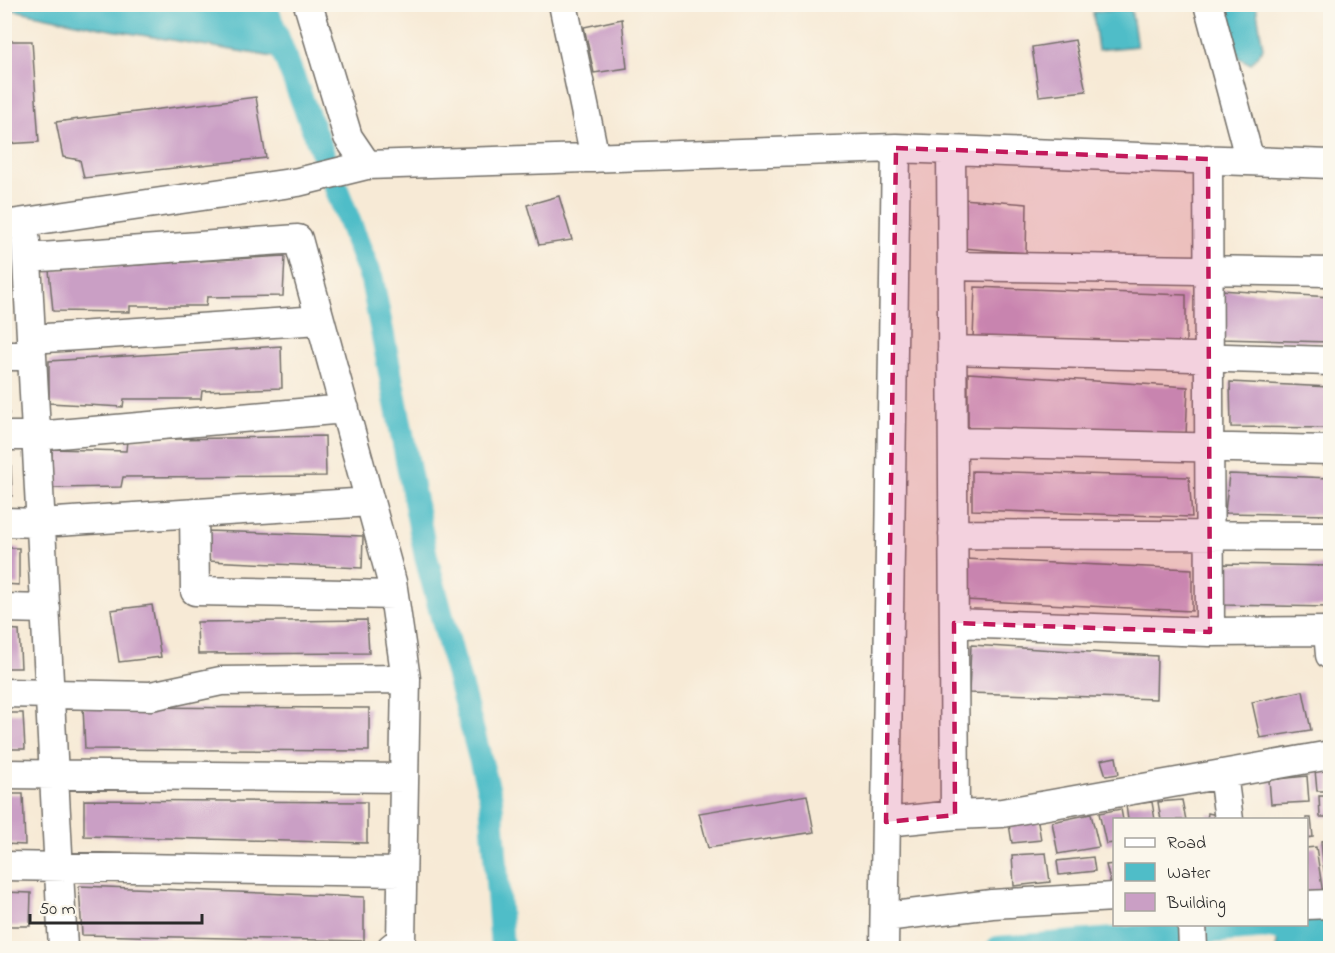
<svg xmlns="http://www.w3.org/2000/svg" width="1335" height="953" viewBox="0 0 1335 953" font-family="'Indie Flower',sans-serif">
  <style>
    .water { fill: #4fbdc8; stroke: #3d747a; stroke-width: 1.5 }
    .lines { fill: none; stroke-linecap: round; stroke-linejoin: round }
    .canal { stroke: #4fbdc8; stroke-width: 24 }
    .building { fill: #ca9fc5 }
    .minor-casing { stroke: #726e67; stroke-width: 31 }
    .minor { stroke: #fff; stroke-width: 28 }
    .marked { fill: #c2185b; fill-opacity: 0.2; stroke: #c2185b; stroke-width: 4.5; stroke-dasharray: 12 8; stroke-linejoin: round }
  </style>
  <rect width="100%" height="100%" fill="#fbf7ec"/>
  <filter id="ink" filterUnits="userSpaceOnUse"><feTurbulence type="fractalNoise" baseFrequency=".0167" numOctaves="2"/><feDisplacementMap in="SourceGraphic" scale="12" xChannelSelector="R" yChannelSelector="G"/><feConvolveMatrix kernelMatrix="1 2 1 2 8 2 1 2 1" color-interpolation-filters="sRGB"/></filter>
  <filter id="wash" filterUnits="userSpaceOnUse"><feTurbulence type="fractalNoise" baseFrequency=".008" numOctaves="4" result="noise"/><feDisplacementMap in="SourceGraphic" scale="24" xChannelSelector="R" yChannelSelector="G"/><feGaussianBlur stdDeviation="1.35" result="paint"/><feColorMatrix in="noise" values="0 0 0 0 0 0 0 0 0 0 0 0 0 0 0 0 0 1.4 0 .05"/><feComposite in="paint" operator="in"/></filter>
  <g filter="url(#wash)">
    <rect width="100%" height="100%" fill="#f7ead6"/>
    <path class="water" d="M150,4L271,5L286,59L105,29L4,8L5,4Z
      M1225,5H1256L1263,48L1251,64L1239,58Z
      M1131,9L1137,46L1098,50L1093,12Z
      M1307,916L1330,917V948H1276L1281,925L1306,924Z"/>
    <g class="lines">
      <path class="canal" d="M267,4V10L372,280L426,557L491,799L502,948
        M998,948L1269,927L1330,939"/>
    </g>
    <g id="blocks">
      <path class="building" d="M622,19L627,68L594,73L584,27Z
        M1075,40L1086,91L1039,96L1032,47Z
        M4,41H32L39,142L4,144Z
        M256,97L266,158L84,178L80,160L63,157L56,122Z
        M559,196L572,240L539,245L527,205Z
        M962,199L1027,204L1026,253L962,248Z
        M285,256L283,296L207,297L206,306H130V312L53,311L49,270Z
        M975,287L1186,295V343L973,338Z
        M4,290H8L9,330H4Z
        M1220,290L1330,297V342L1221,339Z
        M281,346L282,388L202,391L201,399H124L123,407L49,403V361Z
        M968,373L1188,387L1186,435L968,429Z
        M5,375H7L9,414H5Z
        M1230,382L1330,387V428L1231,427Z
        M325,436L326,476L123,477L121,487L51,488L52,449L126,451L127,440Z
        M4,463H11L12,496H4Z
        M972,471L1189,477L1192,517L972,510Z
        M1229,474L1330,478V515L1225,513Z
        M206,531L363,536L362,568L207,561Z
        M4,548H19V585L4,584Z
        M964,559L1192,569V611L965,600Z
        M1223,564L1330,566V607L1223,605Z
        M152,605L161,657L119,662L111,610Z
        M367,620L369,653L198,654L197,622Z
        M4,629L19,630L21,668H4Z
        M971,645L1157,656L1156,699L969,693Z
        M1303,691L1311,730L1260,738L1252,702Z
        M83,707L369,708V751L85,749Z
        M4,713H23L25,749H4Z
        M1116,757L1119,774L1106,776L1101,760Z
        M1330,769V791H1317L1315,770Z
        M1307,776L1309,802L1271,804L1269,780Z
        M4,794H23L25,845L4,844Z
        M807,795L814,832L708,848L699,813Z
        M1319,796H1330V817H1320Z
        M84,800L367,802V843L84,836Z
        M1182,800L1186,820H1161L1158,802Z
        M1152,802L1155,820H1128L1126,805Z
        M1121,809L1123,820H1114V843L1106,844L1099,813Z
        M1208,813L1221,816L1220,820H1207Z
        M1091,814L1099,847L1058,854L1052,822Z
        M1037,816L1041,840L1012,843L1008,818Z
        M1306,818H1311L1313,837L1306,838Z
        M1330,840V870L1324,871L1321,841Z
        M1316,847L1323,894L1306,895V848Z
        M1046,853L1050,882L1014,886L1012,855Z
        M1093,857L1095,871L1059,875L1057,861Z
        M1114,864V896L1106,865Z
        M79,886L364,897V941L82,935Z
        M4,892L31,893L30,926H4Z"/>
    </g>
  </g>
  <g filter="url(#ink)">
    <use href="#blocks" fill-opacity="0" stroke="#726e67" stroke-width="1.5"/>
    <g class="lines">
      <g class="minor-casing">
        <path id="minor" d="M308,4L348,137L367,165
          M563,4L595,158
          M1208,4L1250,161
          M951,150L955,815
          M1208,159L1210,632
          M4,225L298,182L367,165L896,148
          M26,241L63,948
          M27,258L298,239L392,582L394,595L406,679L401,940L391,948
          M952,266L1330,272
          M31,339L320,320
          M952,350L1330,361
          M4,356H32
          M4,436H36L345,409
          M953,442L1330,450
          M194,513L195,591L394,595
          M4,522L41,523L370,502
          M953,534L1330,536
          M4,608L46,609
          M954,623L1210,632L1328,631L1330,655
          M4,693L151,696L221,681L406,679
          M4,774L404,778
          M1223,774L1229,820
          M886,822L955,815L1002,813L1330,755
          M4,866L402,872
          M1306,905L1330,904
          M885,917L992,904L1114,897
          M1192,924L1193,948
          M884,948L896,148L1330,164"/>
      </g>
      <use href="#minor" class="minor"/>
    </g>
  </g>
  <path class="marked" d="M896,148L1208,159L1210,632L954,623L955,815L886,822Z"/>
  <rect width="1335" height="953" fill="none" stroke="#fbf7ec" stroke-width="24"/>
  <rect x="1113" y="818" width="195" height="108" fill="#fbf7ec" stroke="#a8a59f" stroke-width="1.5"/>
  <rect x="1125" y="838" width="30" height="9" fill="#ffffff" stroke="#a8a59f" stroke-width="1.5"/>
  <text x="1167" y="848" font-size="18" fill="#2b2b2b">Road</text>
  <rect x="1125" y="863" width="30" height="18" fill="#4fbdc8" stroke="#a8a59f" stroke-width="1.5"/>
  <text x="1167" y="878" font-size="18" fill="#2b2b2b">Water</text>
  <rect x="1125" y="893" width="30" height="18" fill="#ca9fc5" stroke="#a8a59f" stroke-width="1.5"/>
  <text x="1167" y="908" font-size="18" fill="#2b2b2b">Building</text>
  <path d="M30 914v9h172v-9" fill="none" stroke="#2b2b2b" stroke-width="3"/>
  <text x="39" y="914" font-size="18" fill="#2b2b2b" stroke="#fbf7ec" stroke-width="4.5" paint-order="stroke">50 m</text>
</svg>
